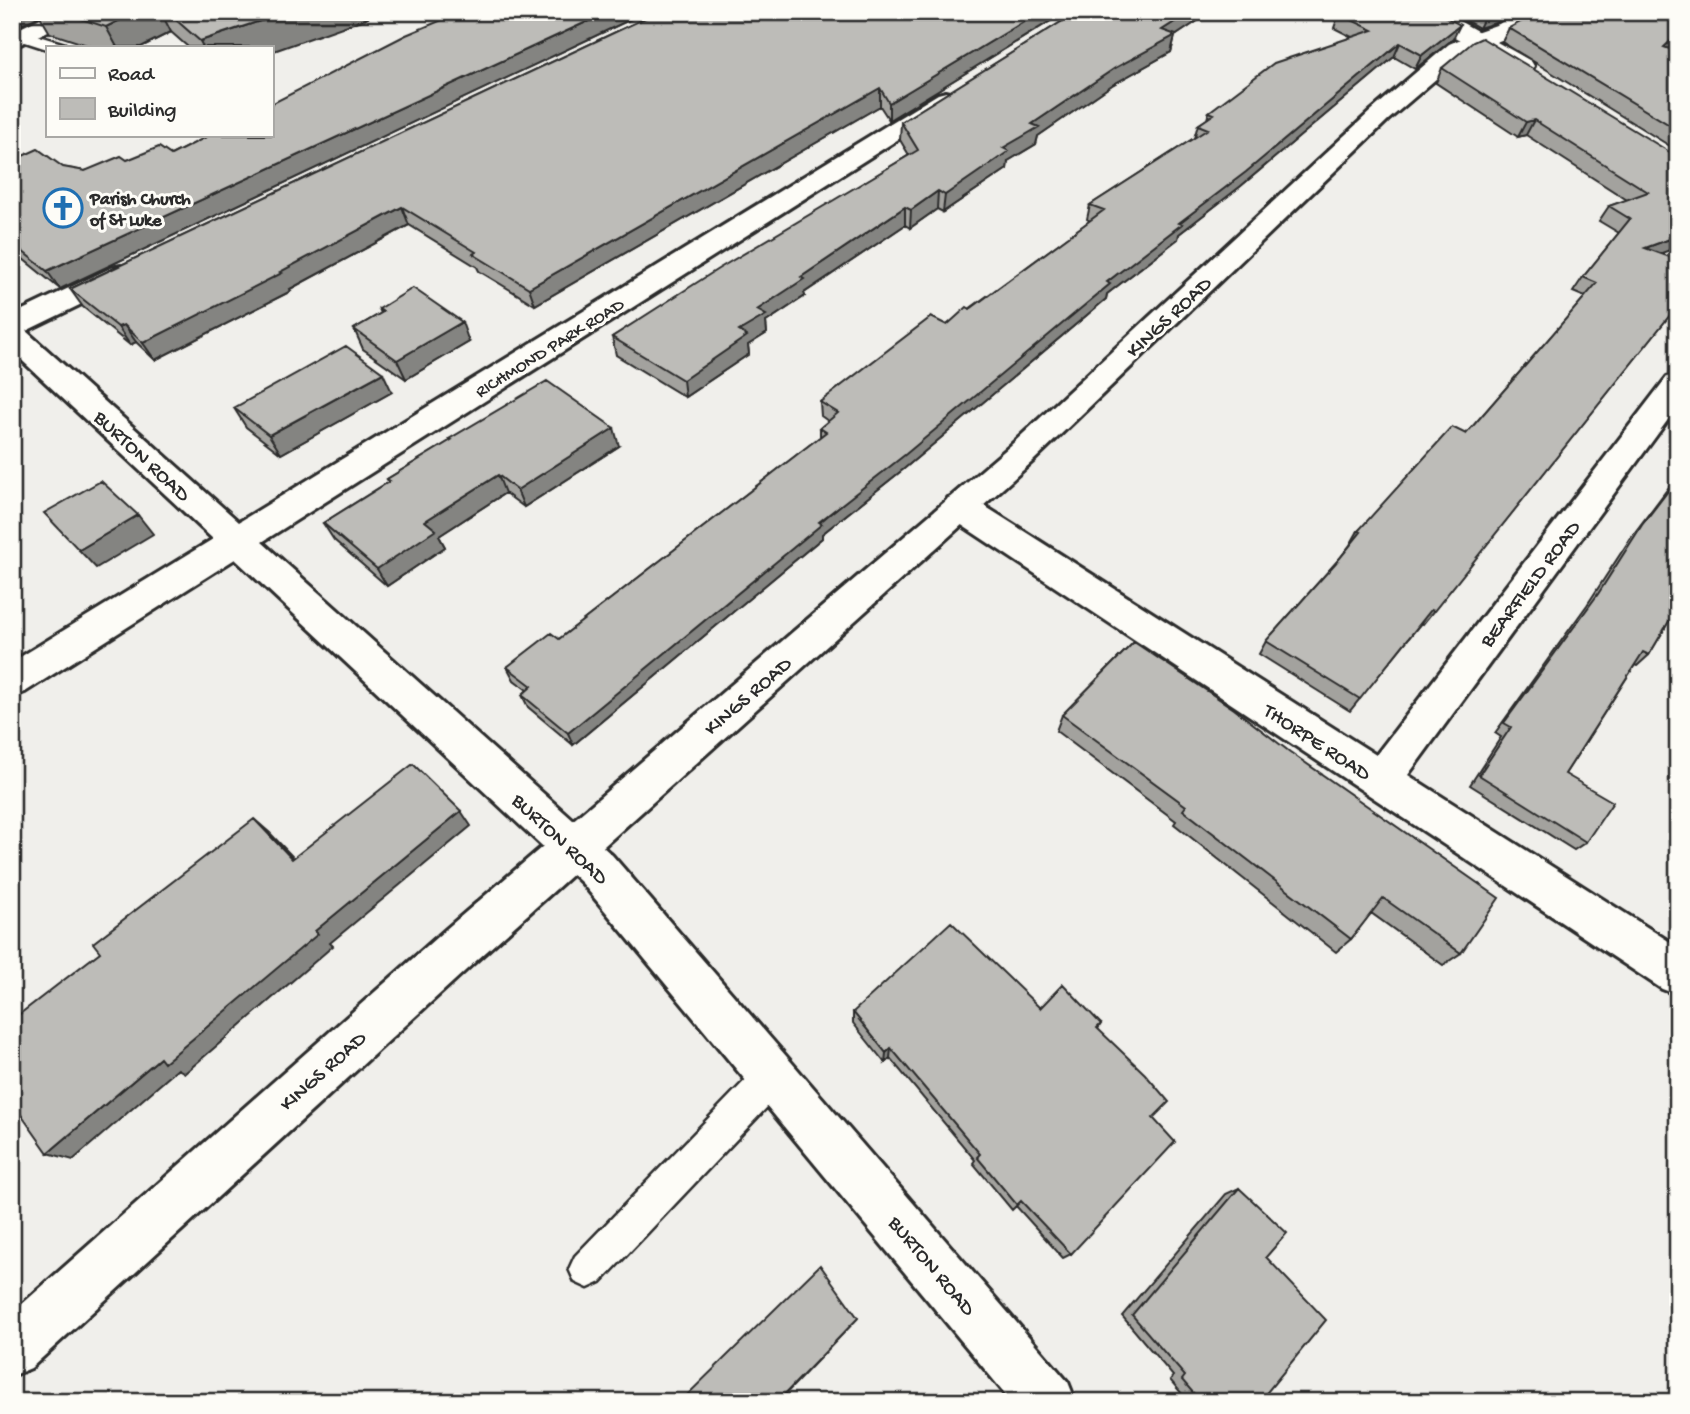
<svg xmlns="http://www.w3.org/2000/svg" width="1690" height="1414" viewBox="0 0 1690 1414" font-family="'Gochi Hand',sans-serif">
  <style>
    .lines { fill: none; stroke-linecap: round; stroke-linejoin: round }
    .service-casing { stroke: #2b2b2b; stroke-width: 5 }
    .minor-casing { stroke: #2b2b2b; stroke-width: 6 }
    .tertiary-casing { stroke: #2b2b2b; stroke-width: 6 }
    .primary-casing { stroke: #2b2b2b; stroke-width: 6 }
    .service { fill: #fdfcf7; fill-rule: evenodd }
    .minor { fill: #fdfcf7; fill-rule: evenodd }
    .tertiary { fill: #fdfcf7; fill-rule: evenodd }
    .primary { fill: #fdfcf7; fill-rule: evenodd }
    .wall { fill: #a3a29e; stroke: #2b2b2b; stroke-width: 2 }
    .shaded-wall { fill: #848481; stroke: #2b2b2b; stroke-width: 2 }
    .building { fill: #bdbcb8; stroke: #2b2b2b; stroke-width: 2 }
    .labels { text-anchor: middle; stroke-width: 6; stroke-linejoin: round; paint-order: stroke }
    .far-poi-label { font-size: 18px; font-weight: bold; fill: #2b2b2b; stroke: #fdfcf7; text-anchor: start }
    .far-street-label { font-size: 18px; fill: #2b2b2b; stroke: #fdfcf7 }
    .street-label { font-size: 21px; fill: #2b2b2b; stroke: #fdfcf7 }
  </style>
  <rect width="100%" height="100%" fill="#f0efeb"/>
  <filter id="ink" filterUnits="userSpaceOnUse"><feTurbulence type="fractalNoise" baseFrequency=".0143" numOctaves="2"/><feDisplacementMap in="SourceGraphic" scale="14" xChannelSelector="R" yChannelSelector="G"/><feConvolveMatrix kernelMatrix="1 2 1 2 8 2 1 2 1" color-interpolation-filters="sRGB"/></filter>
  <g filter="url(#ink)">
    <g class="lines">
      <g class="service-casing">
        <path id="service" d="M22,31L65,44L67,47L47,49L16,39L14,36Z
          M774,1058L786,1063L791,1075L786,1087L601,1282L588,1288L575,1282L569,1269L575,1256L762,1063Z"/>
      </g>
      <g class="minor-casing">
        <path id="minor" d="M1517,12H1543C1529,30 1492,49 1470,44L1467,39L1470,34L1499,24Z
          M946,92L954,94L958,99L954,104L262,542L612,855L1068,1382L1076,1402H1012L582,883L235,559L25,692L12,697V662L213,539L12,351V315L111,268L121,266L131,268L135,274L131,280L26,331L239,522L938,94Z
          M1678,374V406L1408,775L1678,947V995L1662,989L948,516L943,507L948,498L960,495L972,498L1376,755L1667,377Z"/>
      </g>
      <g class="tertiary-casing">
        <path id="tertiary" d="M53,12H81L78,17L12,48V32Z
          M1478,32L1486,34L1489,39L1486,44L1465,54L1388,120L1032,462L477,960L31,1368L12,1376V1313L445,930L1010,446L1372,110L1449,44Z"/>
      </g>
      <g class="primary-casing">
        <path id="primary" d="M1416,12H1443L1531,61L1534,66L1531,71H1515L1419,17Z"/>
      </g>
      <use href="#service" class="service"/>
      <use href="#minor" class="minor"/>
      <use href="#tertiary" class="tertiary"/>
      <use href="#primary" class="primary"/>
    </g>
    <path class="wall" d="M12,12H366L368,18L271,47H188L171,32L141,47H93L50,33L40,16L23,24L12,21Z
      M461,12H646L60,289L12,250V159L85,171L127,160L171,155Z
      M658,12H1065L889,120L880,106L535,305L479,271L477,267L409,225L290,289L291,291L155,360L136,342L130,345L83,307L70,289Z
      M1077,12H1211L1175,36L1171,52L1112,85L1038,136L1036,144L1008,161L1007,169L943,212L937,209L910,228L905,225L804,293L805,296L766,322L767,333L748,345L749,354L685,397L616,355L612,337L909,155L900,140L901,122Z
      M1450,12H1513L1498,22L1479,28Z
      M1339,14L1453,39L1415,69L1394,57L1241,186L1179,234L1178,239L1107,294L1106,299L905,468L822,534V538L573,745L528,707L522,695L527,690L514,680L507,667L559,639L820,437V428L828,421L821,416L820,402L947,325L1090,221L1087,219L1090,205L1194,138L1198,125L1207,119L1209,112L1352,37L1334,28Z
      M1509,28L1678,40L1669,48L1678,52V151L1502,42Z
      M1442,68L1678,157L1660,254L1678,305L1423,624L1421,623L1350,711L1259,654L1266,641L1340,558L1350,545L1358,531L1466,434L1585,297L1573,292L1583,277L1619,233L1599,221L1609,206L1627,200L1526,135L1518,137L1436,83Z
      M379,309L469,342L406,379L363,349L354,329L381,313Z
      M392,392L281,454L246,427L234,408Z
      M449,439L619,446L524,507L505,493L439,536L445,547L387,586L334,540L323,523L388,482L387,479L450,441Z
      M1678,475V606L1649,655L1637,666L1635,665L1565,774L1586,842L1574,850L1470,785L1501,737L1495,733L1587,605L1632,536Z
      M1134,642L1461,953L1443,965L1371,913L1351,939L1336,952L1174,824L1176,821L1056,731L1062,715Z
      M1040,1008L1101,1024L1098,1029L1153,1118L1071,1254L1063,1258L1016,1206L1012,1210L973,1163L975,1160L890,1058L885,1063L853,1023V1012Z
      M1239,1188L1266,1257L1259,1402H1189L1170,1380L1173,1376L1122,1316L1226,1194Z"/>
    <path class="shaded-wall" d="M15,12H38L40,16L23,24Z
      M136,12H161L171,32L141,47H117L106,27Z
      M287,12H366L368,18L271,52V47H203L200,41Z
      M608,12H646L60,289L47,271Z
      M1040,12H1065L889,120V103Z
      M1190,12H1211L1175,36L1171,52L1112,85L1038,136L1036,144L1008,161L1007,169L943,212L945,195L1032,124L1115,68L1162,30Z
      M1491,12H1513L1498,22L1479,28L1486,14Z
      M1460,25L1453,39L1415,69L1422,55Z
      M1678,34V40L1655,61L1664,47Z
      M1400,43L1394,57L1241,186L1179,234L1178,239L1107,294L1106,299L905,468L822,534V538L573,745L568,733L1107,282Z
      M880,88V106L535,305L529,288Z
      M1534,120L1526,135L1518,137L1526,122Z
      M938,191L937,209L910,228L911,210Z
      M402,207L409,225L290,289L291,291L155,360L143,343Z
      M905,207V225L804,293L805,296L766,322L767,333L748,345L749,354L685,397L683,380L739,331L757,310L801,277Z
      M1678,236V247L1635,263L1645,248Z
      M462,322L469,342L406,379L397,360Z
      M124,325L136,342L130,345L118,327Z
      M383,373L392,392L281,454L269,435Z
      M12,413L18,419L12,422Z
      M614,428L619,446L524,507L517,490Z
      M498,475L505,493L439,536L445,547L387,586L377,569L425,521Z
      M138,515L153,534L96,568L79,550Z
      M461,811L471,826L330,943L333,946L185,1073L178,1069L73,1160L48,1153L160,1058Z
      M254,819L270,833L308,873L292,859Z
      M891,1048L890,1058L885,1063L886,1053Z
      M858,1318L778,1402H777Z"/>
    <path class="building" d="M60,12H136L106,27Z
      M167,12H287L200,41Z
      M461,12H608L47,271L12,243V159H16L38,149L63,167L85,171L121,156L127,160L159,147L171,155L210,135H271V104L406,35Z
      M658,12H1040L889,103L880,88L529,288L473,254L476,252L402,207L280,272L282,273L143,343L124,325L118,327L70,289Z
      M1077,12H1190L1162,30L1176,35L1115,68L1032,124L1039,127L1003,148L1009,151L945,195L938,191L911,210L905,207L801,277L804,279L757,310L766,315L739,331L747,336L683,380L612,337L718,269L918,150L901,122Z
      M1341,12H1437L1460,25L1422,55L1400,43L1246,172L1179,223L1182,224L1107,282L1110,284L906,454L819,522L822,524L568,733L522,695L532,686L507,667L551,633L559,639L826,432L820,428L838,413L820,402L931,317L947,325L967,307L970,309L1104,210L1090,205L1208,129L1198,125L1214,114L1209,112L1274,63L1373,30L1339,14Z
      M1539,12H1678V34L1664,47L1678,52V130L1509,28Z
      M1482,38L1678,157V236L1645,248L1678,260V305L1434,611L1431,610L1360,699L1266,641L1340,558L1361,532L1358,531L1452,427L1466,434L1597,283L1583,277L1630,219L1609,206L1648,192L1534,120L1526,122L1442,68L1473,42Z
      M413,288L462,322L397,360L354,329L383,312L379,309Z
      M346,346L383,373L269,435L234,408Z
      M547,381L614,428L517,490L498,475L425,521L436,530L377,569L323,523L390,481L387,479L451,440L449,439Z
      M1678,478V606L1649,655L1643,652L1565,774L1613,802L1586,842L1479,775L1511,727L1504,723L1598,594L1642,525Z
      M101,481L138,515L79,550L44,513Z
      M1134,642L1234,709L1290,752L1499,898L1461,953L1383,898L1351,939L1183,810L1186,806L1062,715Z
      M413,764L461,811L315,931L318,934L164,1063L160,1058L48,1153L12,1102V1020L100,952L93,943L254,819L292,859Z
      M951,922L1040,1008L1063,984L1101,1024L1097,1028L1145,1074L1169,1102L1153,1118L1175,1142L1071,1254L1021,1201L1017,1205L977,1157L980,1154L891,1048L886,1053L853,1012Z
      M1239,1188L1287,1233L1266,1257L1326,1320L1259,1402H1201L1182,1380L1185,1376L1132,1315Z
      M820,1265L858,1318L777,1402H680Z"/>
  </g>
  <defs>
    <g id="church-ring" transform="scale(2.0125)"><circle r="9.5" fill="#fdfcf7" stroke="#1f6fb2" stroke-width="1.5"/><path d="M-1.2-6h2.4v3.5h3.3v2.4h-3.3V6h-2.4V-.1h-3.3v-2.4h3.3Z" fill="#1f6fb2"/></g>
  </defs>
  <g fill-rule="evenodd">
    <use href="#church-ring" x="63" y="208"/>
  </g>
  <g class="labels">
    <g class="far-poi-label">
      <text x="90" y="204">Parish Church<tspan x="90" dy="21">of St Luke</tspan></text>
    </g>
    <g class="far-street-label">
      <text transform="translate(549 347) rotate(-32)" y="6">RICHMOND PARK ROAD</text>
    </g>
    <g class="street-label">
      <text transform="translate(1168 316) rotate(-43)" y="7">KINGS ROAD</text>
      <text transform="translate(143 455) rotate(43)" y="7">BURTON ROAD</text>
      <text transform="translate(1529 583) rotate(-53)" y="7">BEARFIELD ROAD</text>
      <text transform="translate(747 695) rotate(-41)" y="7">KINGS ROAD</text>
      <text transform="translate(1318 741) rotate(33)" y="7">THORPE ROAD</text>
      <text transform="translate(561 838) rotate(43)" y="7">BURTON ROAD</text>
      <text transform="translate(322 1070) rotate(-42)" y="7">KINGS ROAD</text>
      <text transform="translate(933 1265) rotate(50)" y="7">BURTON ROAD</text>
    </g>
  </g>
  <rect width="1690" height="1414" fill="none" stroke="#fdfcf7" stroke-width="42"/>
  <rect x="21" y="21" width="1648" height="1372" fill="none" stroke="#2b2b2b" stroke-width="2.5" filter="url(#ink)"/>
  <rect x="46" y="46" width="228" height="91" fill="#fdfcf7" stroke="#a9a8a5" stroke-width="2"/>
  <rect x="60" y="68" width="35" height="10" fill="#fdfcf7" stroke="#a9a8a5" stroke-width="2"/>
  <text x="108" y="80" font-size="21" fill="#2b2b2b">Road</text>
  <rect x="60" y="98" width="35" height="21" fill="#bdbcb8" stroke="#a9a8a5" stroke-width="2"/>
  <text x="108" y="116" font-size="21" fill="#2b2b2b">Building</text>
</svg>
